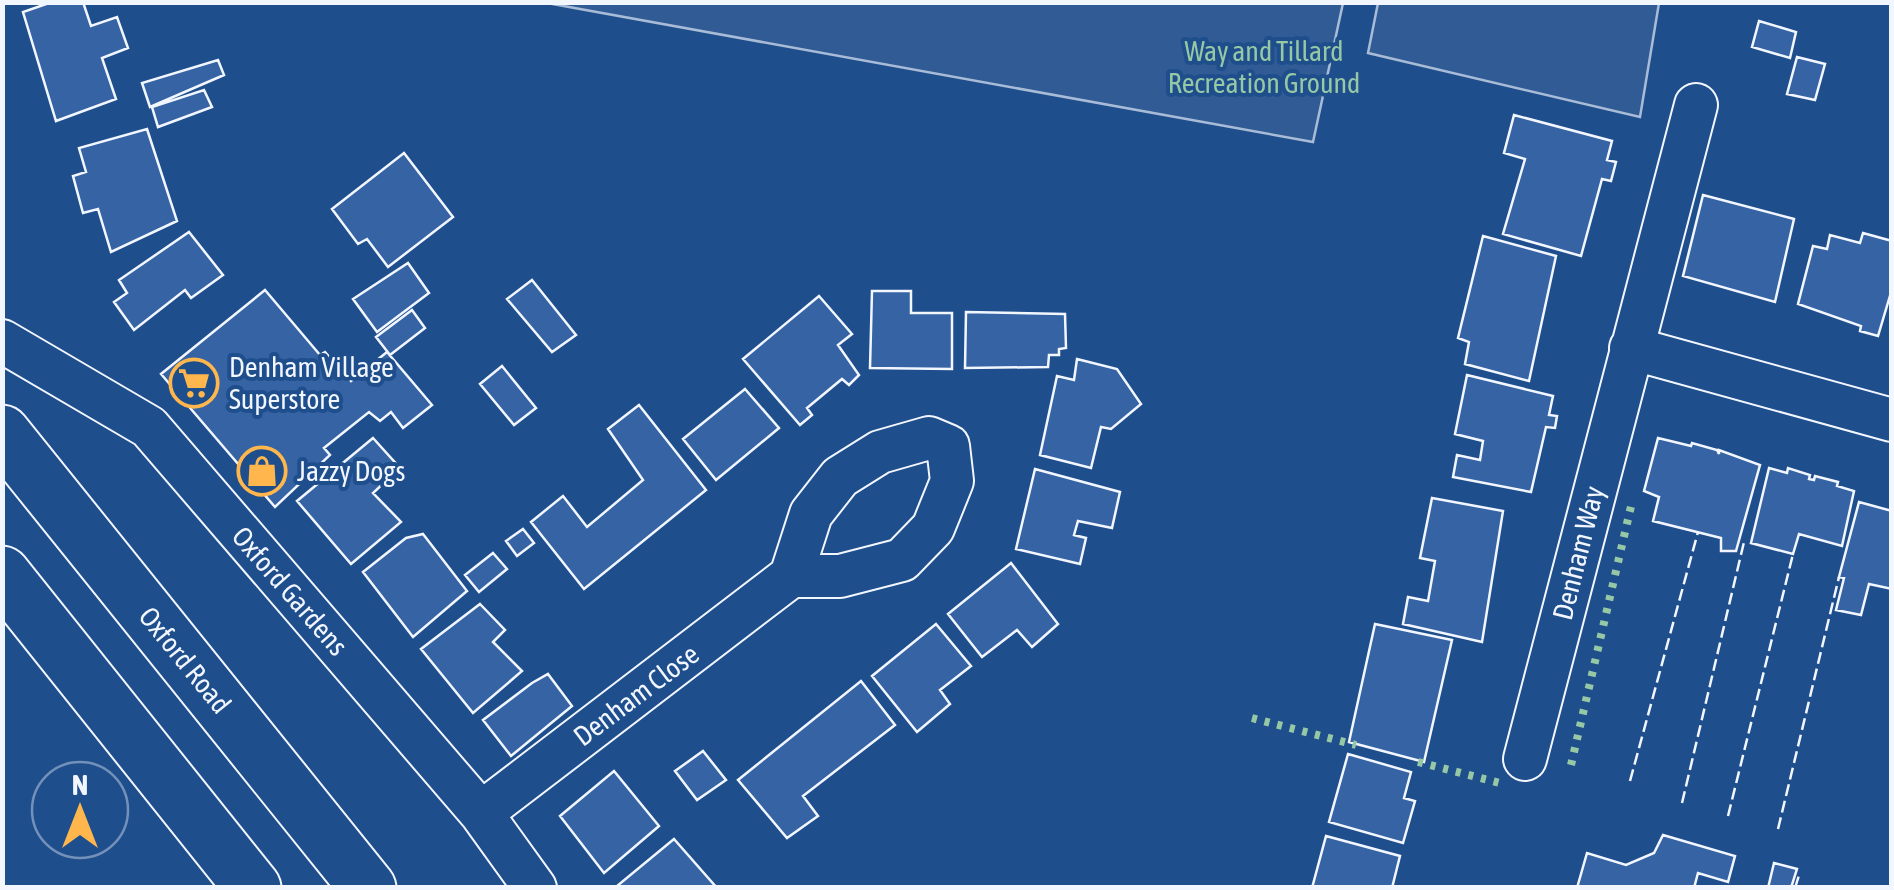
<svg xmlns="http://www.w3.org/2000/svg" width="1894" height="890" viewBox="0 0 1894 890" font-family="'Asap Condensed',sans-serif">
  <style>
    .built { fill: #305b95; stroke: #a8bbd7; stroke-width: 2.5 }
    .building { fill: #3563a3; stroke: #f2f6ff; stroke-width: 2.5 }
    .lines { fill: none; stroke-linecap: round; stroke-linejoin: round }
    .minor-casing { stroke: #f2f6ff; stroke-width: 46 }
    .trunk-casing { stroke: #f2f6ff; stroke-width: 59 }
    .minor { stroke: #1f4e8c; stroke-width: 42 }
    .trunk { stroke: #1f4e8c; stroke-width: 55 }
    .hedge { stroke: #97c8a6; stroke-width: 8; stroke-dasharray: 5 8; stroke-linecap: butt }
    .fence { stroke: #f2f6ff; stroke-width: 2.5; stroke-dasharray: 12 5; stroke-linecap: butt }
    .labels { text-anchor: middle; stroke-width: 8; stroke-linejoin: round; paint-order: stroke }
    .park-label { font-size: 28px; fill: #97c8a6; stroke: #1f4e8c }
    .poi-label { font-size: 28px; fill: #f2f6ff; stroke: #1f4e8c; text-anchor: start }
    .street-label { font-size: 28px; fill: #f2f6ff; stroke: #1f4e8c }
  </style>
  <rect width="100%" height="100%" fill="#1f4e8c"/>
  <path class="built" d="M547,3L1343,2V3L1313,142Z
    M1378,3H1659L1640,117L1368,53Z"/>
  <path class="building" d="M52,2H83L91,26L117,17L128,48L102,58L116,99L56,121L23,12Z
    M1759,21L1796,32L1790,58L1752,47Z
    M1797,57L1825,64L1815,100L1787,94Z
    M218,60L224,75L150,107L142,83Z
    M204,90L212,107L158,127L152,107Z
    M1514,115L1612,141L1607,160L1616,162L1611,181L1602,179L1581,256L1503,234L1525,159L1504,153Z
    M147,129L177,221L111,252L98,209L83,213L73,176L86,172L79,148Z
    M404,153L453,217L388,267L367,239L358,244L332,209Z
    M1703,195L1794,219L1775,302L1683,276Z
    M189,232L223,275L191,298L185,290L134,330L114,302L127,293L119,280Z
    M1863,233L1892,241V289L1878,336L1860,331L1861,326L1798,304L1813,246L1827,249L1830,235L1860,243Z
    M1483,236L1556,256L1529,381L1465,364L1469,342L1458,338Z
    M408,263L429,293L377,332L353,299Z
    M532,280L576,335L552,352L507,299Z
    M265,290L320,355L325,352L351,381L387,352L432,405L403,428L391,412L380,421L369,412L324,448L330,455L275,507L161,374Z
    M872,291H911V313H952V369L870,368Z
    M819,296L852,334L838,345L859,375L849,385L842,379L807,408L812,415L800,425L743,359Z
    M412,310L425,328L390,355L376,337Z
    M966,312L1065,314L1066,348L1059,349V355H1049L1048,367L965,368Z
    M1077,359L1117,369L1141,404L1111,429L1101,427L1091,468L1040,455L1057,376L1074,380Z
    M502,366L536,408L514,425L480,384Z
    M1467,375L1553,396L1549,415L1557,416L1555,428L1546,427L1531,492L1453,477L1457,455L1480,460L1483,441L1455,434Z
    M745,389L779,428L716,480L683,439Z
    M639,405L706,490L584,589L531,522L563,496L587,527L643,480L608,429Z
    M373,438L400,468L373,493L401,522L351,564L297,501Z
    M1658,438L1691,446L1692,443L1717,450L1719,454V450L1760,465L1736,551H1721V538L1653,521L1659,497L1644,491Z
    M1769,468L1787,473L1788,468L1810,475L1809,479L1814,480L1815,476L1838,482L1837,486L1854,491L1842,546L1799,534L1793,554L1751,543Z
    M1035,469L1120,492L1112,528L1078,521L1074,535L1086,538L1080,564L1016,549Z
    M1432,498L1503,511L1482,642L1403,624L1408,597L1428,601L1435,561L1420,558Z
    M1859,502L1892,511V589L1869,584L1861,615L1836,610L1844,578L1839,577Z
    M523,529L534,543L517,556L506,541Z
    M423,534L467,591L413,637L363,572L406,538Z
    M493,553L507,569L479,592L465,575Z
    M1011,563L1058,624L1032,647L1017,630L982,657L948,614Z
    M480,604L505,630L493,642L522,671L473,713L421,649Z
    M936,624L971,666L940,690L950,704L917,732L872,676Z
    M1375,624L1452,640L1424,762L1349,742Z
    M548,674L572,706L511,756L483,720L532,683Z
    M861,681L895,725L803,796L818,816L787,838L738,780Z
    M703,751L726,780L697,800L675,771Z
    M1348,754L1411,772L1404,798L1415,801L1403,843L1329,822Z
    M614,771L659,826L604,873L560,816Z
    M1663,835L1735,856L1728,882L1698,873L1694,888H1577L1587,853L1626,865L1654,853Z
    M1326,836L1400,856L1392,888H1312Z
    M674,839L717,888H618L617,886Z
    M1774,863L1797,869L1791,888H1768Z"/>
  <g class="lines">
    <g class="minor-casing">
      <path id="minor" d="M2,341L149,427L481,813L535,888
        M1631,348L1892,420
        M1525,759L1696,105
        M481,813L791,576H840L902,560L933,528L952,481L948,446L929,438L880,452L840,477L811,514L791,576"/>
    </g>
    <g class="trunk-casing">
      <path id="trunk" d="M2,433L368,888
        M2,574L253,888"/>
    </g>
    <use href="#minor" class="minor"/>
    <use href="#trunk" class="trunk"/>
    <path class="hedge" d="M1252,718L1356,745
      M1418,762L1500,783
      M1571,765L1632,502"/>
    <path class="fence" d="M1630,781L1698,532
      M1682,803L1744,542
      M1728,816L1793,554
      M1778,829L1839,577
      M1795,888L1800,872"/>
  </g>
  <defs>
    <g id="supermarket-ring" transform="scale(2.5)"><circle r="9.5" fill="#1f4e8c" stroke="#ffb74d" stroke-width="1.5"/><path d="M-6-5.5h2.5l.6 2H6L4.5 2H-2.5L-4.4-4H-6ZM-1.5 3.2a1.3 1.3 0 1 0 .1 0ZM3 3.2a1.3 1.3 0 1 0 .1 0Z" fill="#ffb74d"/></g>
    <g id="shop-ring" transform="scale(2.5)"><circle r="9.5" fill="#1f4e8c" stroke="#ffb74d" stroke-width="1.5"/><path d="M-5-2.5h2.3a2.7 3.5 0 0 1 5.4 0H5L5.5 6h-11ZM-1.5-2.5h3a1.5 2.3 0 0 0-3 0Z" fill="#ffb74d"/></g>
  </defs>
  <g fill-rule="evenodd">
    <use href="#supermarket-ring" x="194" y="383"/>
    <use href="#shop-ring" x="262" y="471"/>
  </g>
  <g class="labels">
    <g class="park-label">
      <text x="1264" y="61">Way and Tillard<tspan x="1264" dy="32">Recreation Ground</tspan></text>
    </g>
    <g class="poi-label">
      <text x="229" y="377">Denham Village<tspan x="229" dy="32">Superstore</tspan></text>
      <text x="297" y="481">Jazzy Dogs</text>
    </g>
    <g class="street-label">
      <text transform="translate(1578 553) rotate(-76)" y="10">Denham Way</text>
      <text transform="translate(290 591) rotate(49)" y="10">Oxford Gardens</text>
      <text transform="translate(185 660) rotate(51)" y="10">Oxford Road</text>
      <text transform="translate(636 695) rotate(-37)" y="10">Denham Close</text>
    </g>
  </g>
  <rect width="1894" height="890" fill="none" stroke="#f2f6ff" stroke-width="10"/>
  <g transform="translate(80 810)"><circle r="48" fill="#1f4e8c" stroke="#7391ba" stroke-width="2.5"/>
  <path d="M0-8L18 38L0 25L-18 38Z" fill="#ffb74d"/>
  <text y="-15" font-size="28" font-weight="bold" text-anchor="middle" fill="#f2f6ff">N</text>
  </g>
</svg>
